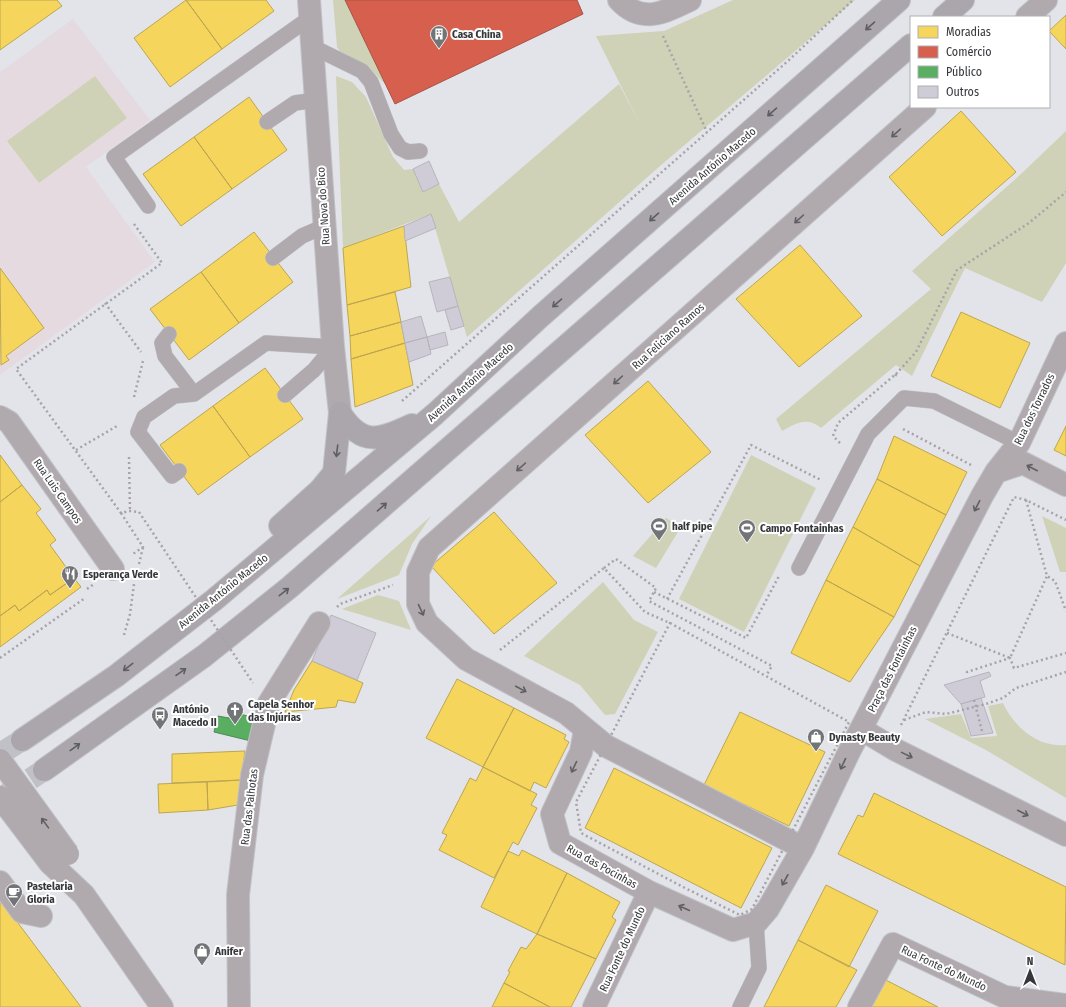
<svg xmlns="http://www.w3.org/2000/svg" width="1066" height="1007" viewBox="0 0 1066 1007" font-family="'Fira Sans Condensed',sans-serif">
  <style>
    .education { fill: #e6dae1 }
    .green { fill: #cfd2b6 }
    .homes { fill: #f6d55c; stroke: #bca652 }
    .shops { fill: #d6604d; stroke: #a65448 }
    .public { fill: #5aae61; stroke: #4f8a56 }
    .building { fill: #cfccd8; stroke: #b5b5ba }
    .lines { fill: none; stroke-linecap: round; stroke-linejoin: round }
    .trunk-tunnel { stroke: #bfc1c7; stroke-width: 22; stroke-dasharray: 22 11; stroke-linecap: butt }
    .service-casing { stroke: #c0c2c6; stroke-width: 16 }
    .minor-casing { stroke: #c0c2c6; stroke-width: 24 }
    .trunk-casing { stroke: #c0c2c6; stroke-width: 24 }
    .path { stroke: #a7a3a7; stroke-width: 2.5; stroke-dasharray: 2 3; stroke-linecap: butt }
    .service { stroke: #b0aaae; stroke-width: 15 }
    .minor { stroke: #b0aaae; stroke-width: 22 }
    .trunk { stroke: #aaa6ab; stroke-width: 22 }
    .minor-bridge-casing { stroke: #c0c2c6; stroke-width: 24; stroke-linecap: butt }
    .path-bridge { stroke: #a7a3a7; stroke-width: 2.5; stroke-dasharray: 2 3; stroke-linecap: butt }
    .minor-bridge { stroke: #b0aaae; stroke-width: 22 }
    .oneway { stroke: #5e5e62 }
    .oneway2 { stroke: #605f63 }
    .labels { text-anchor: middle; stroke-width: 4; stroke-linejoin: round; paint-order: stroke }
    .poi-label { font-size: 11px; font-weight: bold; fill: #35373b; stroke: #fff; text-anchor: start }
    .street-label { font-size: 11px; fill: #35373b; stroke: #fff }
  </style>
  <rect width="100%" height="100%" fill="#e2e4ea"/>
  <path class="education" d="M73,19L150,120L86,167L155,262L0,375V72Z"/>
  <path class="green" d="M333,0H345L386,85L376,75L342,54L337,47Z
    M733,0H855L660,166L467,337L431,214L343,248L336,76L352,82L366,97L393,157L404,170L413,169L423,191L439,184L459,222L619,84L641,126L596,36L664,31Z
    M95,76L127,118L39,183L7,141Z
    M1066,131V263L1042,302L965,268L912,376L896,365L821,428C807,416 795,424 782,431L776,419L931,289L912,271L1021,174Z
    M751,455L816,488L744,632L679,599Z
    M431,516L412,544L399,575L337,599Z
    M1042,516L1066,528V572H1060Z
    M666,518L681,527L656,568L633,556Z
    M603,582L634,620L658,632L615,714L605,715L580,685L524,656Z
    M378,595L399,601L411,630L342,609Z
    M1003,703C1014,727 1038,748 1066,745V798L986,750L925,719L961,714L971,738L997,736L988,706Z"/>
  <path class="homes" d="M0,0H57L62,6L0,50Z
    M186,0L222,49L170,87L134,38Z
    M186,0H266L274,11L222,49Z
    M1066,15V49L1049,31Z
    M249,97L287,150L232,189L194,137Z
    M961,111L1016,172L942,236L889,177Z
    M194,137L232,189L181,226L143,174Z
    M404,226L411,287L347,305L343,248Z
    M254,232L293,282L239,323L201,272Z
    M800,245L862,316L799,367L736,299Z
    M0,268L44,328L6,356L9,360L1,365Z
    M201,272L239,323L189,360L150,309Z
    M395,292L401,322L350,336L347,305Z
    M961,312L1030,343L1000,408L931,376Z
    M401,322L405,343L351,359L350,336Z
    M405,343L413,385L355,407L351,359Z
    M265,368L303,419L250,457L213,406Z
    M648,381L711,452L648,503L585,435Z
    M213,406L250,457L198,495L160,445Z
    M1066,426V456L1054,450Z
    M894,436L967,472L946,515L877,479Z
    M0,455L22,485L0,502Z
    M877,479L946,515L920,566L853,527Z
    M22,485L41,509L36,513L56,540L50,545L74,578L50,595L47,590L19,611L15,605L0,616V502Z
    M494,512L557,583L494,634L431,566Z
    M853,527L920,566L894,617L826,580Z
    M74,578L81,587L0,647V616L15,605L19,611L47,590L50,595Z
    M826,580L894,617L850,682L791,653Z
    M312,661L363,683L355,703L338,700L336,707L285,712L294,690Z
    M457,679L514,708L483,767L426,738Z
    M514,708L566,735L564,739L569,742L546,788L534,782L530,791L483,767Z
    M740,712L825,752L789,826L704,785Z
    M245,751L241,780L172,783V754Z
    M483,767L537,794L531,805L537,808L518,845L513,842L494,878L439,850L447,835L442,833L470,778L476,781Z
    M614,768L772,848L741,908L585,828Z
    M241,780L238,805L208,810L207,782Z
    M207,782L208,810L159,813L158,784Z
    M874,793L1066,887L1065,965L838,854L858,815L863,817Z
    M522,850L567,873L537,934L481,907L508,851L519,856Z
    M567,873L620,902L612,917L616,920L596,959L537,934Z
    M826,885L878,911L849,967L798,940Z
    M0,899L81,1007H0Z
    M537,934L596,959L571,1007H550L504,983L510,972L508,971L521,947L526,949Z
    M798,940L857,970L836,1007H764Z
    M884,979L938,1007H870Z
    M504,983L550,1007H492Z"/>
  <path class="shops" d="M345,0H577L583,14L395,104Z"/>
  <path class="public" d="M231,712L256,718L251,741L214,732L218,716L229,718Z"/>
  <path class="building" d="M429,161L439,184L423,192L413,169Z
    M431,214L436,228L405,241L404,226Z
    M450,277L458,306L437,312L429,282Z
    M458,306L464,326L451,330L445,310Z
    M421,316L427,337L405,343L401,322Z
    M445,332L448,345L430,350L427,337Z
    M427,337L431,354L409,362L405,343Z
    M331,615L376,633L357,680L312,661Z
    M989,672L991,676L980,681L985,697L961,704L944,685Z
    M981,698L993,733L971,736L961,704Z"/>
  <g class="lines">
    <path class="trunk-tunnel" d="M0,754L22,740
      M3,797L44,770"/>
    <g class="service-casing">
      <path id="service" d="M313,47L362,71L371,82L391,134L400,148L408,152L420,151
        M267,122L295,103L316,100
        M148,206L114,157L311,17
        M273,258L302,236L325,226
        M169,334L162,343L165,356L194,394
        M285,395L314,370L333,347
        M179,471L172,476L138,432L144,417L174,396L194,394L266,343L333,347
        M799,568L868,434L904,398L934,401L1019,443
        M740,1007L759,968L756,923"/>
    </g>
    <g class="minor-casing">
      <path id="minor" d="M309,0L333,347L340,413
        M619,0C642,25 665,12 690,0
        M1027,17L1046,0
        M0,417L9,422L113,569
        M996,472L1023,463L1066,485
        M861,729L896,750L1066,835
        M585,730L581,752L552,814L560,843L649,892L733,930L756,923L768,909L803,848L849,752L982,496L996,472L1019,443L1066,343
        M803,848L606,746L566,713L466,659L427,623L418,604V572L429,548L925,107
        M50,863L84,895L162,1007
        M0,882L22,912L41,916
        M239,1007L238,895L252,775L269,703L319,623
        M594,1007L649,892
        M859,1007L893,944L1005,997L1066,1005"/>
    </g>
    <g class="trunk-casing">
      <path id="trunk" d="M944,17L963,0
        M340,413C362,447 379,440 412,425
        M280,526L320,490L334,473L340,413
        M22,740L116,676L214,600L435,414L541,316L899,0
        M44,770L204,656L290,587L911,45"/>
    </g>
    <path class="path" d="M663,36L707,132
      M134,224L162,263L16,369L121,513L130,511L139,512
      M105,303L141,352
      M896,374L916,352L957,270L1029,223L1066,192
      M134,397L143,361
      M402,401L789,60L853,0
      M903,429L971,465
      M840,443L833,436L838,423L896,374L895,378
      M76,450L117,426
      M129,457L130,511
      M1026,500L1047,576L1055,581L1066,611
      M121,513L143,547L133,554
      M139,564L143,547
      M604,568L616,559L656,588L649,601L772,666L766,676
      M87,589L94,584
      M654,592L746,638L779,576
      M667,599L751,445L821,480
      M337,607L340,604L393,585
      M670,623L849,722L752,909L740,915L685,888L581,833L576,802Z
      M947,633L1010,658L1047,576
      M124,635L130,614L134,584
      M500,650L604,568L645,612L670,623
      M0,658L85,598
      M967,673V672L1010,658L1014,668L1066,653
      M974,700L982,731
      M904,720L926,712L946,714L986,704L1003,698L1016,688L1066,672
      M901,725L1014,497L1026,500L1066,520"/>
    <use href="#service" class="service"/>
    <use href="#minor" class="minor"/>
    <use href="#trunk" class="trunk"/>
    <g class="minor-bridge-casing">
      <path id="minor-bridge" d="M0,760L68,854
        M0,797L50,863"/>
    </g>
    <path class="path-bridge" d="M139,512L253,683"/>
    <use href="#minor-bridge" class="minor-bridge"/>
  </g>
  <defs><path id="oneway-shaft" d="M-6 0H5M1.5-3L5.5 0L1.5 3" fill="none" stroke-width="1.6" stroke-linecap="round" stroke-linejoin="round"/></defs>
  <g class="oneway">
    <use href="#oneway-shaft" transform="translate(870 26) rotate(139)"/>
    <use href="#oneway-shaft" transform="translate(772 112) rotate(139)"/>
    <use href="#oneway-shaft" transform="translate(654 217) rotate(139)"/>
    <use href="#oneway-shaft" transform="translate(557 303) rotate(139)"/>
    <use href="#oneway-shaft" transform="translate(337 451) rotate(97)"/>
    <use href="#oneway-shaft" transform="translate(382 507) rotate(-41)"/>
    <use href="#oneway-shaft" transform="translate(284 592) rotate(-38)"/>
    <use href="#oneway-shaft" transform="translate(128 667) rotate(142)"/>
    <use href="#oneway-shaft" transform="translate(181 672) rotate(-35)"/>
    <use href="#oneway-shaft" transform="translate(75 747) rotate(-36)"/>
  </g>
  <g class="oneway2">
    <use href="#oneway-shaft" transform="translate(896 133) rotate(138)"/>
    <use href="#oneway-shaft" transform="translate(799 219) rotate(138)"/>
    <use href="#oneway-shaft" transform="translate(618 380) rotate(138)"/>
    <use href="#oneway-shaft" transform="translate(521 467) rotate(138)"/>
    <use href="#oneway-shaft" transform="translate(1032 468) rotate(-153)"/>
    <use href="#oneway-shaft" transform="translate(977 506) rotate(117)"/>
    <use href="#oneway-shaft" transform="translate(421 610) rotate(65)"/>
    <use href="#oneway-shaft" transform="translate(521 689) rotate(28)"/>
    <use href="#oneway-shaft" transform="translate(907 755) rotate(26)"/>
    <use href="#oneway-shaft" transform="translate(843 764) rotate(115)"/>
    <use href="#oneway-shaft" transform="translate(574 767) rotate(115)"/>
    <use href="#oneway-shaft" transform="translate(1023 813) rotate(27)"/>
    <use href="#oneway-shaft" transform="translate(45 823) rotate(-126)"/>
    <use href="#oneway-shaft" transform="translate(785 880) rotate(119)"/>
    <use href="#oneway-shaft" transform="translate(684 908) rotate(-156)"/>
  </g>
  <defs>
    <g id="building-pin" transform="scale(0.9)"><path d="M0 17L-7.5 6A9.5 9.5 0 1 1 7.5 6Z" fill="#727478" stroke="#fff"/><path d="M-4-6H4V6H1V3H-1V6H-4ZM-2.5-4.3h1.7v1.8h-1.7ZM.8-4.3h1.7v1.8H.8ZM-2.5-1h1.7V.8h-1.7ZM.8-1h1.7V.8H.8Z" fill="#fff"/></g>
    <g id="stadium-pin" transform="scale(0.9)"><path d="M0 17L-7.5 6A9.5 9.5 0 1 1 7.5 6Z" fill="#727478" stroke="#fff"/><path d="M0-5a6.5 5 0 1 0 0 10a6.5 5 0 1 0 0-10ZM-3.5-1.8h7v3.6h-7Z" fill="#fff"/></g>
    <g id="restaurant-pin" transform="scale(0.9)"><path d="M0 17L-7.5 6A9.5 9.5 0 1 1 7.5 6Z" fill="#727478" stroke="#fff"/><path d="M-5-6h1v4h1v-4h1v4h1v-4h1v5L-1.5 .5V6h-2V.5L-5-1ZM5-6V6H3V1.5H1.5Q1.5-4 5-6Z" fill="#fff"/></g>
    <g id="church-pin" transform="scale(0.9)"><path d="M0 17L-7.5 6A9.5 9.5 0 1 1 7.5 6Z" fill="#727478" stroke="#fff"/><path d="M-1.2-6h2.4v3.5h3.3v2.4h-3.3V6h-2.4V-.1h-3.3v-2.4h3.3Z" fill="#fff"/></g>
    <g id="bus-pin" transform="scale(0.9)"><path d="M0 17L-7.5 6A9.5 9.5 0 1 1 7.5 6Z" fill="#727478" stroke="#fff"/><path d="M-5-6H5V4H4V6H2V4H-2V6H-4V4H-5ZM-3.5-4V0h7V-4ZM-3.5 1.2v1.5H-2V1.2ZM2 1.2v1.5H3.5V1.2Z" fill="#fff"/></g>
    <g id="shop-pin" transform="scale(0.9)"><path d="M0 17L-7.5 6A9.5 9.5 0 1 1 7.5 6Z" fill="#727478" stroke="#fff"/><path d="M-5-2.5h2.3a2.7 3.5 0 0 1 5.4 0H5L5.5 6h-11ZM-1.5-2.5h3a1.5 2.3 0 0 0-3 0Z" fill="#fff"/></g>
    <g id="cafe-pin" transform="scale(0.9)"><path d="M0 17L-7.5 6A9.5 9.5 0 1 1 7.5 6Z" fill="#727478" stroke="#fff"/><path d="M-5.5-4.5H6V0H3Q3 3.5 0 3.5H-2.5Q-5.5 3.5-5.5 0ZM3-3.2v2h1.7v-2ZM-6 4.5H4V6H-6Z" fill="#fff"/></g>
  </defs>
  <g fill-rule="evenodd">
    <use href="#building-pin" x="439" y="34"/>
    <use href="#stadium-pin" x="659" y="526"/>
    <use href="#stadium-pin" x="747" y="528"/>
    <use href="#restaurant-pin" x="70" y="574"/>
    <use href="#church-pin" x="235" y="710"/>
    <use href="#bus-pin" x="160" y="715"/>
    <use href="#shop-pin" x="816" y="737"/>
    <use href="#cafe-pin" x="14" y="892"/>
    <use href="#shop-pin" x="202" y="951"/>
  </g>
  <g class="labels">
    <g class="poi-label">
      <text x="452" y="38">Casa China</text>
      <text x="672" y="530">half pipe</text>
      <text x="760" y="532">Campo Fontainhas</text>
      <text x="83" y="578">Esperança Verde</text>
      <text x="248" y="708">Capela Senhor<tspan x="248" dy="13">das Injúrias</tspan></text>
      <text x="173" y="713">António<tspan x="173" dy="13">Macedo II</tspan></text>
      <text x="829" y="741">Dynasty Beauty</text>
      <text x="27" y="890">Pastelaria<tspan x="27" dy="13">Gloria</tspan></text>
      <text x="215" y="955">Anifer</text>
    </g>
    <g class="street-label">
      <text transform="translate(712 166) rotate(-41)" y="4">Avenida António Macedo</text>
      <text transform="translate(323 206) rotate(-94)" y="4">Rua Nova do Bico</text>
      <text transform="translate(668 336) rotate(-42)" y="4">Rua Feliciano Ramos</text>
      <text transform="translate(470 382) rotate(-42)" y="4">Avenida António Macedo</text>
      <text transform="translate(1034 409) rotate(-64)" y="4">Rua dos Torrados</text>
      <text transform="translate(58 491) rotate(55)" y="4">Rua Luis Campos</text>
      <text transform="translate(223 591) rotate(-39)" y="4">Avenida António Macedo</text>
      <text transform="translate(892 669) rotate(-63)" y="4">Praça das Fontainhas</text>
      <text transform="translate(249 807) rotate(-83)" y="4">Rua das Palhotas</text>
      <text transform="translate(602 866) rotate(29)" y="4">Rua das Pocinhas</text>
      <text transform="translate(622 949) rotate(-65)" y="4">Rua Fonte do Mundo</text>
      <text transform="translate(944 968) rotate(25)" y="4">Rua Fonte do Mundo</text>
    </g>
  </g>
  <rect x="910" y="16" width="140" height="92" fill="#ffffff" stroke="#aeafb1"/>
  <rect x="918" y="26" width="20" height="12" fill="#f6d55c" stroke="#aeafb1"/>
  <text x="946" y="36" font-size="12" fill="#35373b">Moradias</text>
  <rect x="918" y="46" width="20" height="12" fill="#d6604d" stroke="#aeafb1"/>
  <text x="946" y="56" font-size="12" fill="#35373b">Comércio</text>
  <rect x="918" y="66" width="20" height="12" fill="#5aae61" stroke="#aeafb1"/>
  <text x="946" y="76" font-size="12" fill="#35373b">Público</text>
  <rect x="918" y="86" width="20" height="12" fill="#cfccd8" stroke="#aeafb1"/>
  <text x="946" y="96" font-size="12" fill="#35373b">Outros</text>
  <g transform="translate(1030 971)" stroke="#ffffff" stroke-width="3" paint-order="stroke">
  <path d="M0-3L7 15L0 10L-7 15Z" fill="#35373b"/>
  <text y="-6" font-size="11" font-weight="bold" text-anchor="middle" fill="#35373b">N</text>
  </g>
</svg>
